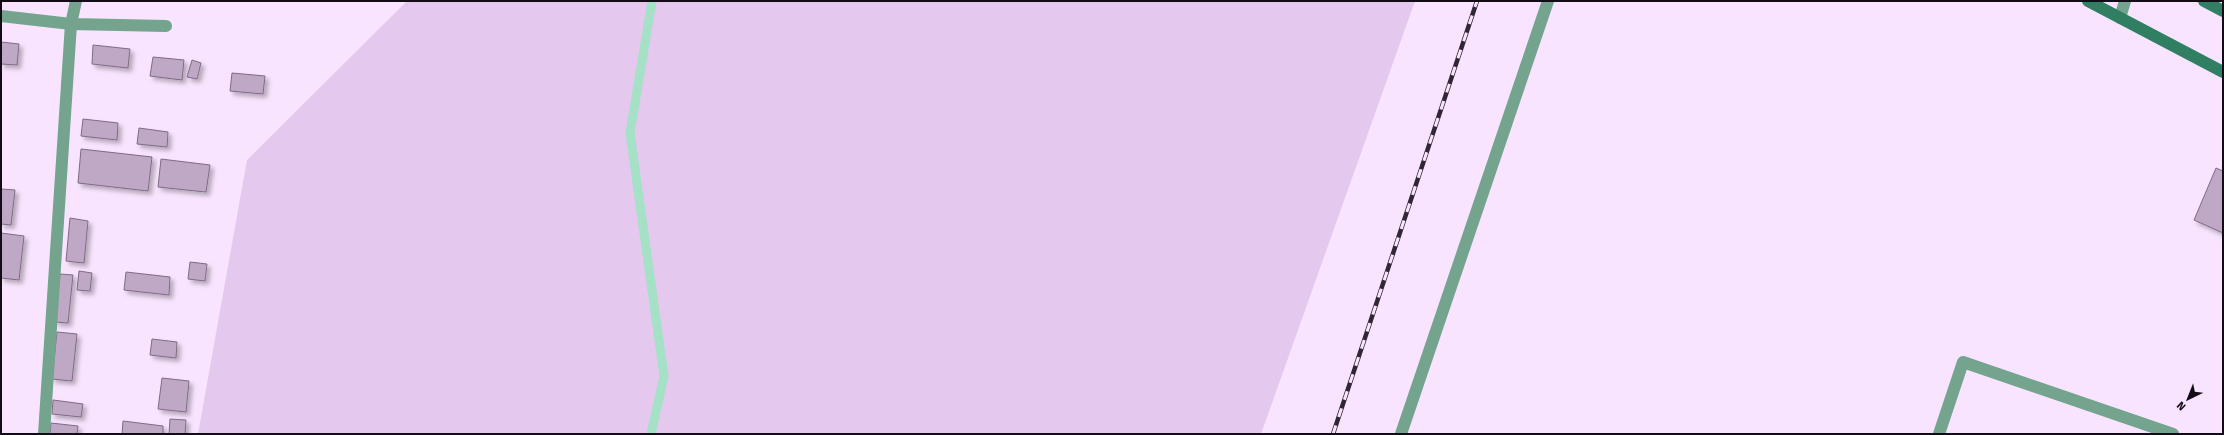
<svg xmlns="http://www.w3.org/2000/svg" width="2224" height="435" viewBox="0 0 2224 435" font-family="'Fira Sans',sans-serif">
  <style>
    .green { fill: #e4c8ed }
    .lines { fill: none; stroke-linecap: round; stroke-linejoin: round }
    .stream { stroke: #a4e1c6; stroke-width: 9 }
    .building { fill: #bfa8c6; stroke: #806a86; filter: url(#shadow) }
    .street { stroke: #74a38e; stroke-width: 12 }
    .secondary { stroke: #317f62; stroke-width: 12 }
    .rail-casing { stroke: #312734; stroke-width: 4.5 }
    .rail { stroke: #f8e4fe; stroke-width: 3; stroke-dasharray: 9; stroke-linecap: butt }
  </style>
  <defs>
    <filter id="shadow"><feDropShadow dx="3.5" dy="3.5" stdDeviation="2" flood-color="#0004"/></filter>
  </defs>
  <rect width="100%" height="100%" fill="#f8e4fe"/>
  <path class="green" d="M407,1H1415L1261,434H198L247,160Z"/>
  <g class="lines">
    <path class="stream" d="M651,434L664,376L630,133L652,1"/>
  </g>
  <path class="building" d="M1,42L19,44L17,65L1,64Z
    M93,45L130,49L128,68L92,64Z
    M153,57L184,60L182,80L150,76Z
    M192,60L201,63L197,79L187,77Z
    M232,73L265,76L263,94L230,91Z
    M83,119L118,123L117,140L81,136Z
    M139,128L168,132L167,147L137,144Z
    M81,149L152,157L148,191L78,183Z
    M161,159L210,165L206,192L158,187Z
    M2216,168L2223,171V233L2194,220Z
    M1,189L15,190L11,225L1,224Z
    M70,218L88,221L84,263L66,261Z
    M1,233L24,236L19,280L1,278Z
    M190,262L207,264L205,281L188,279Z
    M79,271L92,273L90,291L77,290Z
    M126,272L170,277L169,295L124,290Z
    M60,274L73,275L68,323L55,322Z
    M57,332L77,334L72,381L52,379Z
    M152,339L177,342L176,358L150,355Z
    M162,378L189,381L186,412L158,409Z
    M53,400L83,404L81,417L52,414Z
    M170,419L186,420L185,434H169Z
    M123,421L163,426V434H122Z
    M51,423L78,426L77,434H50Z"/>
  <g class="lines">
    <path class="street" d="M1,16L71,24L166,26
      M2120,18L2125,1
      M44,434L71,24L76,1
      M1401,434L1548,1
      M1939,434L1963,362L2173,434"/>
    <path class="secondary" d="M2088,1L2223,72
      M2204,1L2223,11"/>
    <g class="rail-casing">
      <path id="rail" d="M1333,434L1477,1"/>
    </g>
    <use href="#rail" class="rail"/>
  </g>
  <rect width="2224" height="435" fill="none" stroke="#130b16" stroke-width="4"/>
  <g transform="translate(2188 399) rotate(223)" stroke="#f8e4fe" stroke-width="3" paint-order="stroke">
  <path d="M0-3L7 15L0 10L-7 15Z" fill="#130b16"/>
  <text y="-6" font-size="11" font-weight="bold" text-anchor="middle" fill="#130b16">N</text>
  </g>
</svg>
